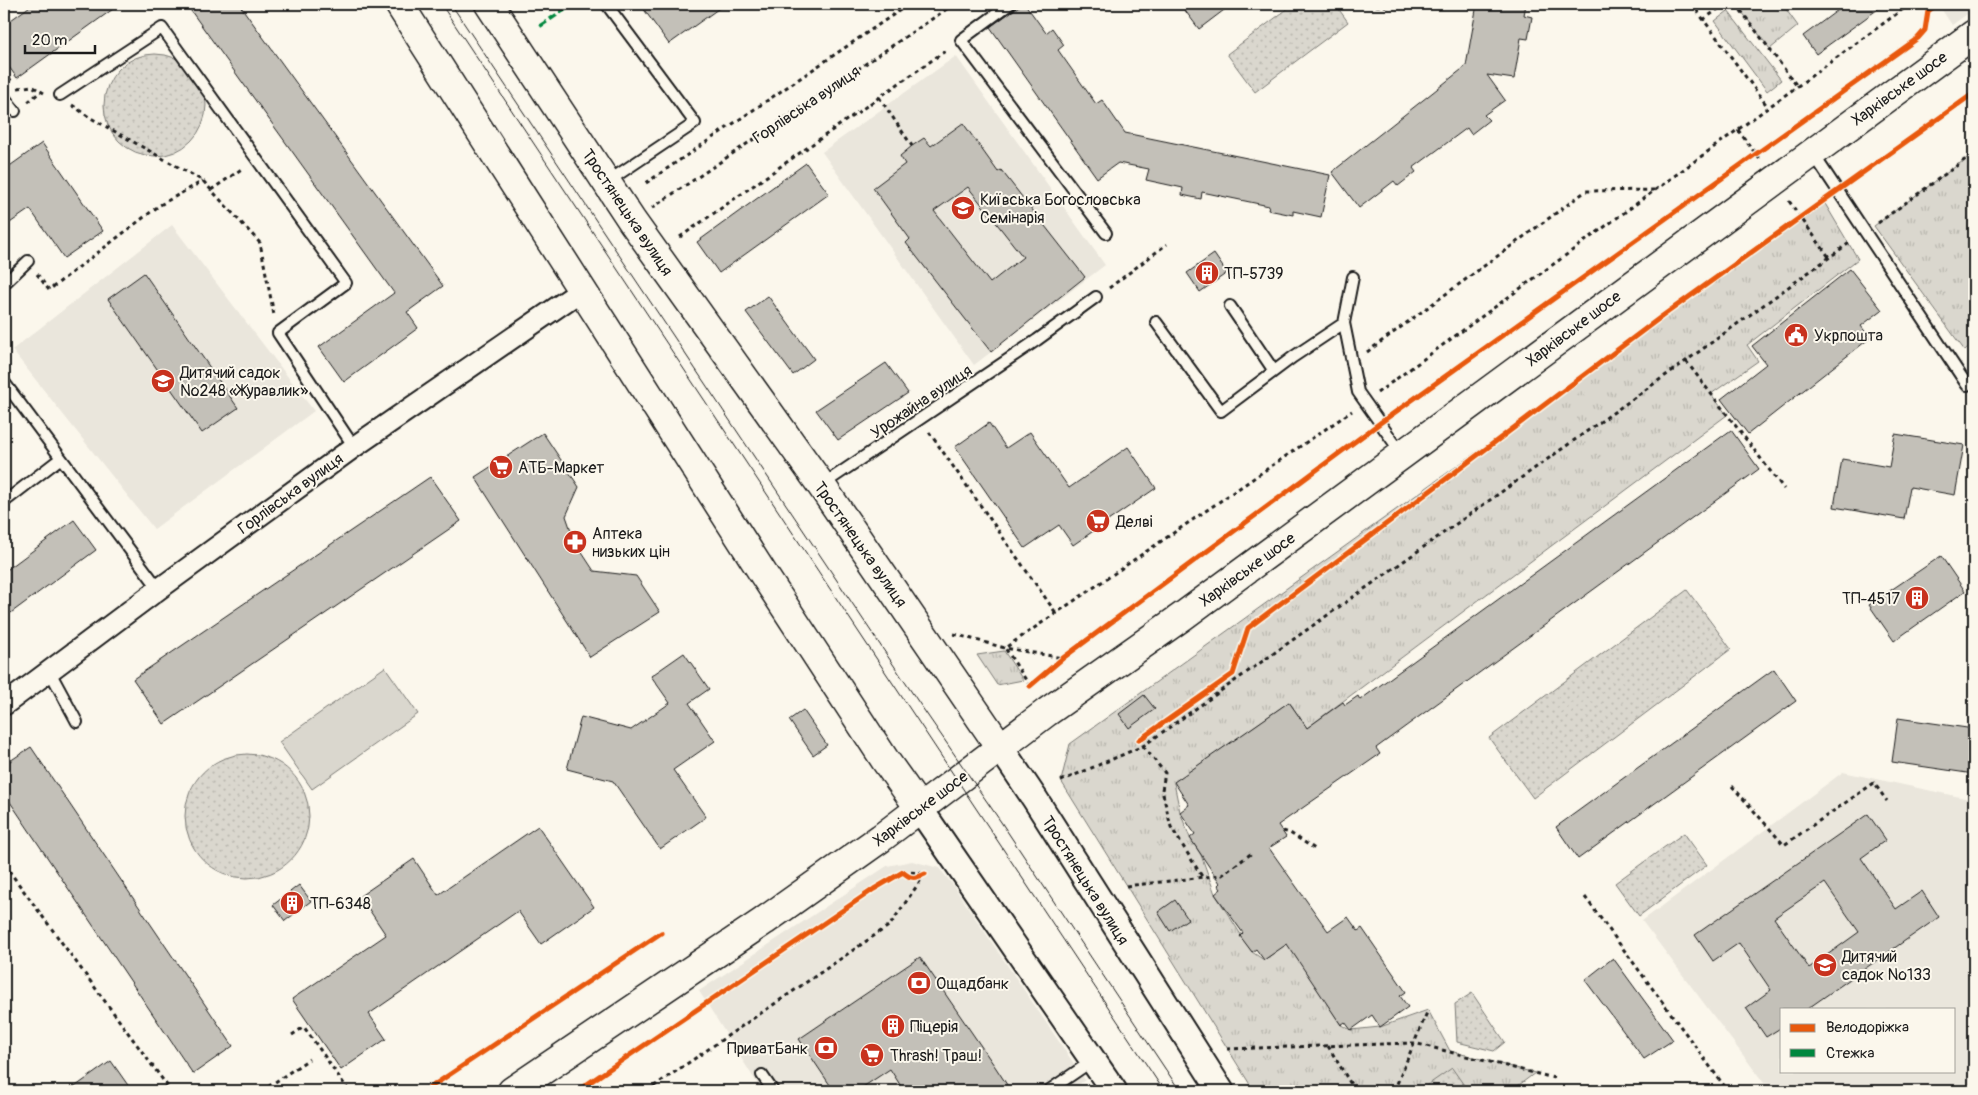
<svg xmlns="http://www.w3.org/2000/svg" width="1978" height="1095" viewBox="0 0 1978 1095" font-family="Pangolin,sans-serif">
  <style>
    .built { fill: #eae6dc; fill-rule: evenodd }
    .grass { fill: url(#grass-tufts); stroke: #7b7a75 }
    .park { fill: url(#park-dots); stroke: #7b7a75 }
    .garden { fill: #dad7ce; stroke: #7b7a75 }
    .building { fill: #c3c0b8; stroke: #1c1c1c; fill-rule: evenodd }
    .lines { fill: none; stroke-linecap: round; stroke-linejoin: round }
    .service-casing { stroke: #1c1c1c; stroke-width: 14 }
    .minor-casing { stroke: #1c1c1c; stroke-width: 24 }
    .tertiary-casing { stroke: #1c1c1c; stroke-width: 29 }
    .secondary-casing { stroke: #1c1c1c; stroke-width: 31 }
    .primary-casing { stroke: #1c1c1c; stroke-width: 31 }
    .path { stroke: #1c1c1c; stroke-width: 3; stroke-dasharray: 4 4; stroke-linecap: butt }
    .service { stroke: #fbf7ec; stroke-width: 10 }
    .minor { stroke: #fbf7ec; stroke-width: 20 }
    .tertiary { stroke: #fbf7ec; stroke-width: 25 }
    .secondary { stroke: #fbf7ec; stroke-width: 28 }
    .primary { stroke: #fbf7ec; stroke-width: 28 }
    .tram { stroke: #1c1c1c; stroke-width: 1 }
    .quiet { stroke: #00873e; stroke-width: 4; stroke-dasharray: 8 4; stroke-linecap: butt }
    .cycleway-casing { stroke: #fbf7ec; stroke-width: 8 }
    .cycleway { stroke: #e8590c; stroke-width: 5 }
    .labels { text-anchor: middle; stroke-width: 4; stroke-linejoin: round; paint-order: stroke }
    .street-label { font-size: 16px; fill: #1c1c1c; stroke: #fbf7ec }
    .poi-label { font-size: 16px; fill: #1c1c1c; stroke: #fbf7ec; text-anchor: start }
  </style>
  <defs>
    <pattern id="grass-tufts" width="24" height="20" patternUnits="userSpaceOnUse" patternTransform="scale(1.25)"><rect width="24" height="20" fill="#dad7ce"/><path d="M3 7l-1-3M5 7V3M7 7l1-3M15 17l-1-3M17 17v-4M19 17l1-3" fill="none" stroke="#bab8b0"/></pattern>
    <pattern id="park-dots" width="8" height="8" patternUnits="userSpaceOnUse" patternTransform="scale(1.25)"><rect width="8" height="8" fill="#dad7ce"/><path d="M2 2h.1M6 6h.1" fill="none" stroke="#bab8b0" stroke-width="1.8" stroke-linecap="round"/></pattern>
  </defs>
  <rect width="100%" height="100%" fill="#fbf7ec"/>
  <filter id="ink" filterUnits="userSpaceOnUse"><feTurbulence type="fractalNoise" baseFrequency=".02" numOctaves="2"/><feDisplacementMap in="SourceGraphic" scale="10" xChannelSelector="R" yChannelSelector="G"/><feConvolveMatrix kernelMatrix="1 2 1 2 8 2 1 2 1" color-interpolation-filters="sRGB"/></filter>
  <g filter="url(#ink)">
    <path class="built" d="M1938,4H1974V9L1952,25Z
      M956,56L1105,265L974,365L822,152Z
      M172,225L314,411L154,529L12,350Z
      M1843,772L1974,800V1091H1890L1764,1083L1642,921ZM1782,1009H1954V1071H1782Z
      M912,861L939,868L953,885L1085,1080L1069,1091H762L699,991L887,866Z"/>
    <path class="grass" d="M1736,4H1782L1798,26L1770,49Z
      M1728,11L1781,80L1767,91L1715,21Z
      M1974,153V343L1965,351L1874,226Z
      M1824,202L1858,259L1747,345L1758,361L1711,394L1727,415L1307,728L1289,702L1174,783L1180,812L1190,838L1201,855L1215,894L1252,952L1264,960L1289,942L1341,1025L1351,1030L1380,1027L1428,1010L1450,1051L1535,1073L1511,1091H1254L1061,781L1070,744Z
      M1004,651L1023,680L997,685L977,655Z"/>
    <path class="park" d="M1294,4H1335L1348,22L1255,92L1227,54Z
      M104 105a51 51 0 1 1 102 0a51 51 0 1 1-102 0Z
      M1687,590L1731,649L1533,798L1489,738Z
      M185 816a62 62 0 1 1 124 0a62 62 0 1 1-124 0Z
      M1684,833L1707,865L1639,916L1615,883Z
      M1472,993L1505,1042L1494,1051L1457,1042L1455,1004Z
      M1452,1068L1468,1091H1419Z"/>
    <path class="garden" d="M385,667L418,714L312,789L279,742Z"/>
    <path class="building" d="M33,4H120L17,78L4,60V25Z
      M186,4H239L443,286L407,312L418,328L344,382L319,347L394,293Z
      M640,4H725L669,44Z
      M1022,4H1025L1046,33L1052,28L1064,45L1058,50L1096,104L1102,100L1125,133L1330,175L1321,217L1293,211V215L1268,210L1269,206L1202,192L1201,199L1182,195L1183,188L1146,180L1149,169L1118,163L1097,178L990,27Z
      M1180,4H1232L1199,29Z
      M1477,4H1526L1524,15L1532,17L1528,39L1521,38L1514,79L1487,75L1505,100L1484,115L1489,120L1471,134L1467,128L1413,168L1416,172L1398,186L1394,181L1359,208L1332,172L1466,66Z
      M1846,4H1885L1816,54L1803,36Z
      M963,123L998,172L1001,170L1085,277L991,352L906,243L910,239L873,188L905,164L900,156L912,146L924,138L931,146ZM968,187L1023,257L990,283L934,211Z
      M42,143L103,231L64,258L30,209L4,227V170Z
      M806,163L829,194L719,273L697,242Z
      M1214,254L1227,273L1200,292L1187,273Z
      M1850,269L1882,310L1861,326L1870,338L1748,434L1721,399L1766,364L1752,346Z
      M144,273L238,408L202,433L108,299Z
      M768,296L814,359L793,375L746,312Z
      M886,363L908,393L838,440L816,410Z
      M989,423L1006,448L1030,432L1069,488L1128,447L1156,488L1073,545L1059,525L1025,548L955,447Z
      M1731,430L1759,469L1376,748L1380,754L1278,825L1286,837L1269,848L1328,931L1348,917L1358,931L1362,928L1406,992L1400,996L1408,1007L1380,1027L1372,1015L1351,1030L1345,1022L1341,1025L1287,944L1264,960L1256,949L1252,952L1240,936L1243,933L1215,894L1221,889L1218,885L1220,883L1190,838L1195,834L1180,812L1189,805L1174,782L1289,702L1307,728L1343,702L1345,705L1358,696L1360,700Z
      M543,433L579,487L566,516L575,542L594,571L636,576L660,612L590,657L475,477Z
      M1895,434L1964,445L1955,495L1910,487L1904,519L1834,507L1842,459L1889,467Z
      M430,477L461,521L164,724L133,679Z
      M74,520L96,550L4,618V572Z
      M1941,556L1965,591L1894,641L1869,605Z
      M684,653L709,689L689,703L715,741L673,770L706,817L660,849L613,781L567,769L581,717L631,730L670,703L651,676Z
      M1774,669L1796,701L1578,859L1556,827Z
      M1144,695L1155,709L1129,728L1119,714Z
      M803,710L827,745L813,755L789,720Z
      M1898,718L1974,729V774L1892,762Z
      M31,747L233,1046L193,1074L4,793V765Z
      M1868,814L1886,840L1861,858L1896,909L1922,891L1939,917L1807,1009H1782V1027L1766,1037L1746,1008L1771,990L1739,943L1713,961L1695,935ZM1825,883L1859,932L1809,968L1774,918Z
      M538,826L594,907L541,944L518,911L369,1014L386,1039L341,1070L292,999L386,935L360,896L414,859L438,895Z
      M299,885L311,901L285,921L273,905Z
      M1175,900L1188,919L1170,931L1158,912Z
      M920,957L996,1068L1011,1091H904L890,1069L857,1091H834L799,1039Z
      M1613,958L1673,1040L1644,1059L1585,980Z
      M111,1061L132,1091H69Z"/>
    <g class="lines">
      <g class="service-casing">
        <path id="service" d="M1010,4L961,40L1106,233
          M60,95L162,28L346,283L278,333L354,447
          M4,97L15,111
          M1814,155L1967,385
          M607,182L695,123L607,5L610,4
          M4,284L28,261
          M1230,306L1274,371
          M1156,322L1221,411L1293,357L1344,323L1358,392L1402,454
          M1344,323L1353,277
          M4,382L159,589
          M822,485L1037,340L1096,297
          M4,502L61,458
          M50,672L77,722
          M762,1075L773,1091
          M1048,1091L1092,1061"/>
      </g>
      <g class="minor-casing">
        <path id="minor" d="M4,705L159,589L354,447L582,290"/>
      </g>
      <g class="tertiary-casing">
        <path id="tertiary" d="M1000,747L1035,799L1221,1091
          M920,809L1114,1091"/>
      </g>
      <g class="secondary-casing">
        <path id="secondary" d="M399,4L764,575L885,760L920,809
          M489,4L632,221L821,485L1000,747"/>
      </g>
      <g class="primary-casing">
        <path id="primary" d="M512,1091L764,921L881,838L1047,712L1183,616L1974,34"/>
      </g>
      <path class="path" d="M1352,4L1404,7L1408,4
        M1692,4L1768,107
        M1736,4L1797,86
        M1703,20L1725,4
        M4,71L12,82
        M18,88L32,86L44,93
        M879,97L912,146
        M28,102L40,92
        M72,105L89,117L203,181L260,243L274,315
        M1738,130L1761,161
        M646,183L909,4
        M211,190L243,168
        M1789,201L1829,257
        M652,208L954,4
        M1878,223L1974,153
        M680,237L948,49
        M37,274L49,290L160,205L203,181
        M1109,288L1167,244
        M1367,352L1586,191L1655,190
        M1686,361L1784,489
        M1377,393L1910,4
        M929,432L1056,613
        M954,634L1005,648L1063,658
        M1030,686L1005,648L1352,411
        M1143,746L1165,773L1162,790L1171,827L1203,878
        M1061,781L1143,746L1686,361L1852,241
        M1732,786L1784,845L1874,783L1887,801
        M1283,831L1290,833L1315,849
        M4,864L171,1091
        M903,872L925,873
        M1126,886L1222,875L1252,853
        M1585,897L1728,1091
        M292,1035L304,1027L349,1091
        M1328,1046L1355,1091
        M1227,1049L1414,1043L1554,1078
        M262,1091L309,1059
        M647,1091L890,925L925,874
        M1394,1091L1428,1010"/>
      <use href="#service" class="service"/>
      <use href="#minor" class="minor"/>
      <use href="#tertiary" class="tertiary"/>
      <use href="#secondary" class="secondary"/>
      <use href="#primary" class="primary"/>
      <path class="tram" d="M441,4L1164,1091
        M451,4L917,700L1001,822L1180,1091"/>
      <path class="quiet" d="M597,4L607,5
        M540,26L573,4"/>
      <g class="cycleway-casing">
        <path id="cycleway" d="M1030,686L1063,658L1380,423L1918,38L1925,30L1928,11L1938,4
          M1139,740L1233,674L1248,628L1661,317L1974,93
          M425,1091L661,933
          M577,1091L874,889L903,872C911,880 916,878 925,874"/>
      </g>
      <use href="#cycleway" class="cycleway"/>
    </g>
  </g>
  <defs>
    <g id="university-disc" transform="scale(1.25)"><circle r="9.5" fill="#c8321e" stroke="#fbf7ec"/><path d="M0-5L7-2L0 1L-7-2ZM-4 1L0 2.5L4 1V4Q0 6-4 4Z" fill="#fff"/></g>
    <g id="building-disc" transform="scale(1.25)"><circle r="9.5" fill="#c8321e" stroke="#fbf7ec"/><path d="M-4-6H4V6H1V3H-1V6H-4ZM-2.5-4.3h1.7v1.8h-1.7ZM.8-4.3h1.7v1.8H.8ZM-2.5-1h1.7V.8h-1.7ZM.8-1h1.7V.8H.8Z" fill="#fff"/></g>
    <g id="civic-disc" transform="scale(1.25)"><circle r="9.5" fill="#c8321e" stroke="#fbf7ec"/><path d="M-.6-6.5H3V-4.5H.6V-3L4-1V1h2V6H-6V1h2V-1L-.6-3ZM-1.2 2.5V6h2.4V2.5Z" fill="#fff"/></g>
    <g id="school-disc" transform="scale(1.25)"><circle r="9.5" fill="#c8321e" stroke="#fbf7ec"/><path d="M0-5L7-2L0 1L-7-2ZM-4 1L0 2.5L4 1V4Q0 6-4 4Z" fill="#fff"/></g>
    <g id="supermarket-disc" transform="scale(1.25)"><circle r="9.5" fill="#c8321e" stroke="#fbf7ec"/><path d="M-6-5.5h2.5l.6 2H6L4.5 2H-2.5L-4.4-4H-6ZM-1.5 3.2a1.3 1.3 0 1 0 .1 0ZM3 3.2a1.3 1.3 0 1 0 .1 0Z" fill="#fff"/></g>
    <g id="pharmacy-disc" transform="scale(1.25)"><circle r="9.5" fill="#c8321e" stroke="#fbf7ec"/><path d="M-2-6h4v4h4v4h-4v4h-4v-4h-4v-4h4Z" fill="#fff"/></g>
    <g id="bank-disc" transform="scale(1.25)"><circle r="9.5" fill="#c8321e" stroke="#fbf7ec"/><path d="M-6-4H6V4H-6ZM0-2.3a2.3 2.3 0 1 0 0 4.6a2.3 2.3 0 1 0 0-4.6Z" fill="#fff"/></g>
  </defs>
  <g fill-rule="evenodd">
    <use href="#university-disc" x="963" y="208"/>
    <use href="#building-disc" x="1207" y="273"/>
    <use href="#civic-disc" x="1796" y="335"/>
    <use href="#school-disc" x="163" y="381"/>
    <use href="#supermarket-disc" x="501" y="467"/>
    <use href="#supermarket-disc" x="1098" y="521"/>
    <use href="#pharmacy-disc" x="575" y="542"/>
    <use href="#building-disc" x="1917" y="598"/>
    <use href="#building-disc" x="292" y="903"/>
    <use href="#school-disc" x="1825" y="965"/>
    <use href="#bank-disc" x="919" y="983"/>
    <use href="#building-disc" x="893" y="1026"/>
    <use href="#bank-disc" x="826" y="1048"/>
    <use href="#supermarket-disc" x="872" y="1055"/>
  </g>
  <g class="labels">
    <g class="street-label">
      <text transform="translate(1899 88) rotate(-36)" y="6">Харківське шосе</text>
      <text transform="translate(806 104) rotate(-34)" y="6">Горлівська вулиця</text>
      <text transform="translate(628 212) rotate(56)" y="6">Тростянецька вулиця</text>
      <text transform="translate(1573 328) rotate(-37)" y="6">Харківське шосе</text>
      <text transform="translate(921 401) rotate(-34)" y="6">Урожайна вулиця</text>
      <text transform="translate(290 493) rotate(-36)" y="6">Горлівська вулиця</text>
      <text transform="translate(861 544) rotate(55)" y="6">Тростянецька вулиця</text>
      <text transform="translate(1247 569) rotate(-36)" y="6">Харківське шосе</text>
      <text transform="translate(920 808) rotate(-37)" y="6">Харківське шосе</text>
      <text transform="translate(1086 880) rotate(58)" y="6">Тростянецька вулиця</text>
    </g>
    <g class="poi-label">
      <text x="980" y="205">Київська Богословська<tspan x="980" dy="18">Семінарія</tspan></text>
      <text x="1224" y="279">ТП-5739</text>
      <text x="1814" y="341">Укрпошта</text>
      <text x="180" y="378">Дитячий садок<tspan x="180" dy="18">№248 «Журавлик»</tspan></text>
      <text x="518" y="473">АТБ-Маркет</text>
      <text x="1116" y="527">Делві</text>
      <text x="592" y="539">Аптека<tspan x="592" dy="18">низьких цін</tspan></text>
      <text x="1900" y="604" text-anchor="end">ТП-4517</text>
      <text x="310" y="909">ТП-6348</text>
      <text x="1842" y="962">Дитячий<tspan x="1842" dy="18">садок №133</tspan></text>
      <text x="936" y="989">Ощадбанк</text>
      <text x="910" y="1032">Піцерія</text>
      <text x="808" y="1054" text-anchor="end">ПриватБанк</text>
      <text x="890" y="1061">Thrash! Траш!</text>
    </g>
  </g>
  <rect width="1978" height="1095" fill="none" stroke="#fbf7ec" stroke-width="20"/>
  <rect x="10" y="10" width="1958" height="1075" fill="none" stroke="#1c1c1c" stroke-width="2" filter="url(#ink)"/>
  <rect x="1780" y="1008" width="175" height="65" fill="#fbf7ec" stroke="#a29f99"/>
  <rect x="1790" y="1024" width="25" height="8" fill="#e8590c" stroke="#a29f99"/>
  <text x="1826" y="1032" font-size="15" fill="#1c1c1c">Велодоріжка</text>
  <rect x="1790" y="1049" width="25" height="8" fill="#00873e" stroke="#a29f99"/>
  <text x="1826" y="1058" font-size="15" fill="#1c1c1c">Стежка</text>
  <path d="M25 45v8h70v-8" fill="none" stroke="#1c1c1c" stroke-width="2.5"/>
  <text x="32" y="45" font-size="15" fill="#1c1c1c" stroke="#fbf7ec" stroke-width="4" paint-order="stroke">20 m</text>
</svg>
